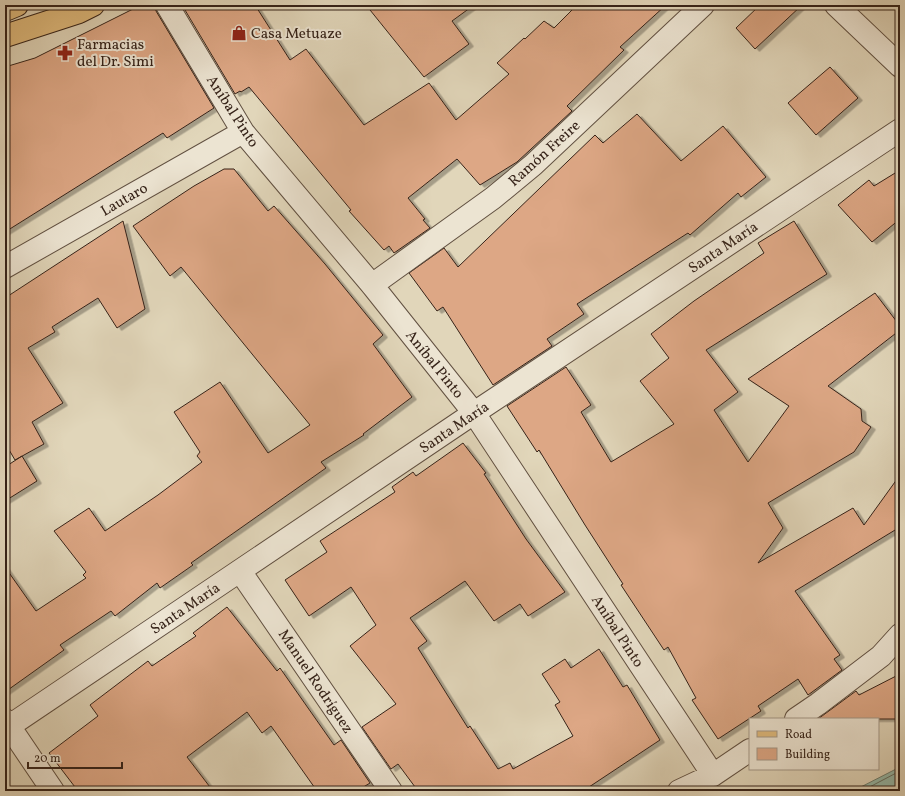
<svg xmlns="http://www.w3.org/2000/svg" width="905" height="796" viewBox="0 0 905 796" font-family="Vollkorn,serif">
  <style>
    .water { fill: #95baaa; stroke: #6f7e70 }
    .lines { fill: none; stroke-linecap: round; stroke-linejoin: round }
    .shore { stroke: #666e62; stroke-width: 1 }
    .building { fill: #dda785; stroke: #362319; filter: url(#shadow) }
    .minor-casing { stroke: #615041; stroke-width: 24 }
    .primary-casing { stroke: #362319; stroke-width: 24 }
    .minor { stroke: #ece4d2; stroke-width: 22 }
    .primary { stroke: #e0bb7d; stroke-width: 22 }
    .labels { text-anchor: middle; stroke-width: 4; stroke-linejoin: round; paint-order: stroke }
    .poi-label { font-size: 15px; fill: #362319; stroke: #ece4d2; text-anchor: start }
    .street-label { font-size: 15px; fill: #362319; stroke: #ece4d2 }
  </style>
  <defs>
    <filter id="shadow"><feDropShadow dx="4.5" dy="2.5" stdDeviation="0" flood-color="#0004"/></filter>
  </defs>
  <rect width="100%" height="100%" fill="#e1d6ba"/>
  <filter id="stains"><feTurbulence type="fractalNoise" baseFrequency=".005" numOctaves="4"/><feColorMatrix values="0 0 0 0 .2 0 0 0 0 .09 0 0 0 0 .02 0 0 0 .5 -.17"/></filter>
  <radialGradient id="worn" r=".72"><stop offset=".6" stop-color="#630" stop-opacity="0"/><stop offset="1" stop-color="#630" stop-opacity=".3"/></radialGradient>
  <path class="water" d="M900,767V791H853Z"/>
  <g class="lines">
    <path class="shore" d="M862,791L900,771"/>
  </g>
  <path class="building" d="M141,5H155L156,11L214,108L167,138L163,133L5,232V67L35,58Z
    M182,5H255L290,60L306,49L364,125L429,83L456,120L509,74L497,63L524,38L525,39L544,21L554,28L577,5H666L620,47L624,50L567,106L572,111L517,162L480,185L457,159L408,198L425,219L423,220L430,228L394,253L389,246L384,250L349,211L351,210L249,87L241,92L240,91L235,94Z
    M366,5H474L452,21L469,44L424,77Z
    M760,5H802L755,49L736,28Z
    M830,67L858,98L816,135L788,103Z
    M637,114L681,161L723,126L766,177L741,197L738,193L690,235L688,233L577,304L584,314L547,339L552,346L493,385L443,307L437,311L409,273L444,248L458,267L595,135L603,143Z
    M224,169H234L268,211L274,206L325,264L383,335L373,344L412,397L363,434L364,435L321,462L326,468L191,563L193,565L160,588L157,583L115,616L111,611L60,645L64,650L5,692V567L36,611L86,578L83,575L86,572L54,531L89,508L105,531L158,495L202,462L197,456L200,452L174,412L220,382L268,453L310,425L181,267L170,276L133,226L194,186Z
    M900,170V219L872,242L838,205L869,180L874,186Z
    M123,221L145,309L117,328L98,298L52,327L55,332L28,348L63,403L32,422L44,444L15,460L5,443V298Z
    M794,221L827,274L706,350L738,392L714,410L748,462L789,406L748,379L875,293L900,326V330L828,386L861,409L862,421L871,427L854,452L768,503L783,528L758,563L853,508L864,525L900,475V527L795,591L840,655L834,659L842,670L808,695L798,679L758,706L761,711L718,739L692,700L696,698L668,647L664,650L621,585L623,584L585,525L539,450L537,452L507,406L566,367L591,405L581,412L611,462L674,424L640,381L669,358L651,334L694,301L764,253L758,243Z
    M463,443L486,473L484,474L526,539L565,592L528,616L520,604L494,621L465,581L410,618L427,641L418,648L468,728L470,726L498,769L510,763L513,769L573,736L555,705L560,702L542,674L565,659L571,668L599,649L623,687L627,685L660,740L583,791H418L398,764L391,769L362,727L396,704L350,646L376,625L351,587L309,616L285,580L327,552L320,541L395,492L392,487L413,472L416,476Z
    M22,456L37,481L5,501V467Z
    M227,607L277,671L280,668L334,745L341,740L370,783L357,791H317L271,726L262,733L247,712L187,757L213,791H78L49,753L98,716L90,705L148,661L152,666L196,636L193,633Z
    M900,674V719H818L856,691L859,695Z"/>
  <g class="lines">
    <g class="minor-casing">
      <path id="minor" d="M167,5L243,132L372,285L474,413L713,775
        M836,5L900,66
        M5,267L243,132
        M372,285L493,198L533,165L703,5
        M240,571L391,791
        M796,719L818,704L881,656L900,635
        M5,720L53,791
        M5,729L474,413L900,130
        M679,791L713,775L750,750"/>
    </g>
    <g class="primary-casing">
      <path id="primary" d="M5,10L17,5
        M5,36L79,12L93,5"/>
    </g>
    <use href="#minor" class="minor"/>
    <use href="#primary" class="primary"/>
  </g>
  <defs>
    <g id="shop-bare" transform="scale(1.2)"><path d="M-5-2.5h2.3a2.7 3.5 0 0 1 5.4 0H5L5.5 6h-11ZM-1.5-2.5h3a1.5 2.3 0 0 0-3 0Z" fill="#8f2418" stroke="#ece4d2" stroke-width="2.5" paint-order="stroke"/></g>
    <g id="pharmacy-bare" transform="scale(1.2)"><path d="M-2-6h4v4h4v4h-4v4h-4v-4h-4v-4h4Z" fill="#8f2418" stroke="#ece4d2" stroke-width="2.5" paint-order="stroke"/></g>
  </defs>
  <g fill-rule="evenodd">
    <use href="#shop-bare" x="239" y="33"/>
    <use href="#pharmacy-bare" x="65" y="53"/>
  </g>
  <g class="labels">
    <g class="poi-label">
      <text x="251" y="38">Casa Metuaze</text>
      <text x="77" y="49">Farmacias<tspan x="77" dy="17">del Dr. Simi</tspan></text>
    </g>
    <g class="street-label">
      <text transform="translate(233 111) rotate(57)" y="5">Aníbal Pinto</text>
      <text transform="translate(544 153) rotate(-42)" y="5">Ramón Freire</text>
      <text transform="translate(124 199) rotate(-30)" y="5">Lautaro</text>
      <text transform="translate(723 247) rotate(-34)" y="5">Santa María</text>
      <text transform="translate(435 364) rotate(51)" y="5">Aníbal Pinto</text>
      <text transform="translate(454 427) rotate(-34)" y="5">Santa María</text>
      <text transform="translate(185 608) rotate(-34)" y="5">Santa María</text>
      <text transform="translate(618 631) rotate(57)" y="5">Aníbal Pinto</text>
      <text transform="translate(316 681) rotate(56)" y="5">Manuel Rodríguez</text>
    </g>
  </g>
  <rect width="905" height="796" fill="none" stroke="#e1d6ba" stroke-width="20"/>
  <rect x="6" y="6" width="893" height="784" fill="none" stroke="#362319" stroke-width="2"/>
  <rect x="10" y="10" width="885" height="776" fill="none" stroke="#362319"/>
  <rect x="749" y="718" width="130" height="52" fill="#ece4d2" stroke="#a39788"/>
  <rect x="757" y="731" width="20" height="6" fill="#e0bb7d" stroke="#a39788"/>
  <text x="785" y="738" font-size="12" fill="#362319">Road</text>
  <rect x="757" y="748" width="20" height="12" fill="#dda785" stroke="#a39788"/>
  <text x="785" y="758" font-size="12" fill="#362319">Building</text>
  <path d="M28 762v6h94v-6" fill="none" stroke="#362319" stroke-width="2"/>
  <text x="34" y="762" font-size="12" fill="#362319" stroke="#ece4d2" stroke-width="3" paint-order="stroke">20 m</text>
  <rect width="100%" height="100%" filter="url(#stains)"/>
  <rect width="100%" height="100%" fill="url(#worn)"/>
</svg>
